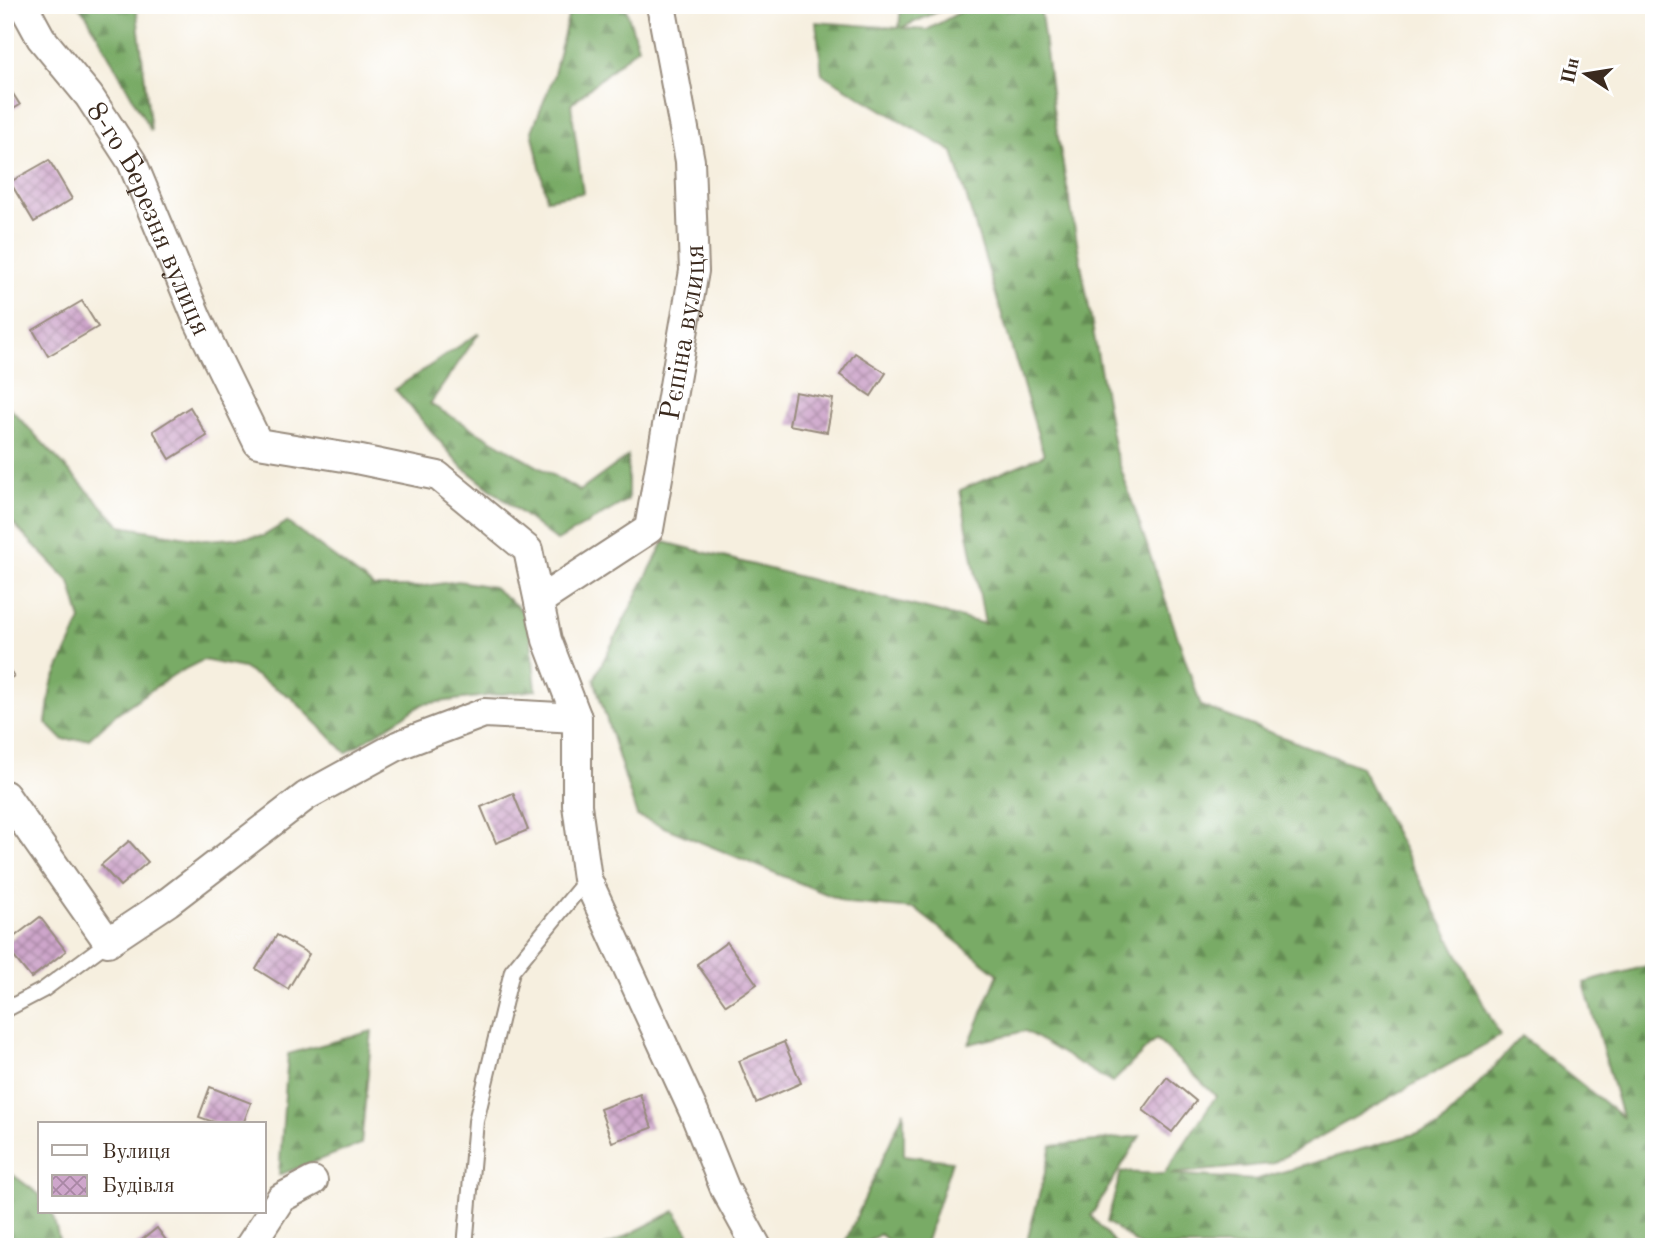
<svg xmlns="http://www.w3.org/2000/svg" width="1659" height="1252" viewBox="0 0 1659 1252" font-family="'Old Standard TT',serif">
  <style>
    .forest { fill: url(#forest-firs); stroke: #5a6a42; stroke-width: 2 }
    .building { fill: url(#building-cross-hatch) }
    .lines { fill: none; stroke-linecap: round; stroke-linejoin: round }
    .service-casing { stroke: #988c7e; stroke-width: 18 }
    .minor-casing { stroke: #988c7e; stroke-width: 32 }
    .service { stroke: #fff; stroke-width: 14 }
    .minor { stroke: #fff; stroke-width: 28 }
    .labels { text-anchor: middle; stroke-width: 5; stroke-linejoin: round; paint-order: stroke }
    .street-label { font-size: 28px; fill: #3b2a1e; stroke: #fff }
  </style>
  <defs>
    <pattern id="forest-firs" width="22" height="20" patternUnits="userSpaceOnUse" patternTransform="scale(1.75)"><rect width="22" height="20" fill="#79ab66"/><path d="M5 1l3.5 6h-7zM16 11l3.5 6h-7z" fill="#648b53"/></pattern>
    <pattern id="building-cross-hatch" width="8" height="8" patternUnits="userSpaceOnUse" patternTransform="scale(1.75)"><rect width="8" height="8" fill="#cea6cb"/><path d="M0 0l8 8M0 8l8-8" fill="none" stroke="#a887a4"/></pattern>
  </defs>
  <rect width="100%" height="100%" fill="#fff"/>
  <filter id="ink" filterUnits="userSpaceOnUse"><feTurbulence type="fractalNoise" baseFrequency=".0143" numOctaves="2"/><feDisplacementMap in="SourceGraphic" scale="14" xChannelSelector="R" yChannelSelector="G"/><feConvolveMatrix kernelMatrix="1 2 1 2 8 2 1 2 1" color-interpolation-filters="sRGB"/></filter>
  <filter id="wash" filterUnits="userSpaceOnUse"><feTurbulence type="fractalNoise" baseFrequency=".00686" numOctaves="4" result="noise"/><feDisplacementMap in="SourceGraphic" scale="28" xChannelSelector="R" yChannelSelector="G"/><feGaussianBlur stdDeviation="1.57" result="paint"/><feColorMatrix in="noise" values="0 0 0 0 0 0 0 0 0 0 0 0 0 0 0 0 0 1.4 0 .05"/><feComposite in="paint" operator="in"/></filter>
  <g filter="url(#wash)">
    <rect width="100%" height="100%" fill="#f6efdf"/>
    <path class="forest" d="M78,5H136L151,131L87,16Z
      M570,5H625L638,47L571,104L583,193L547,199L532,131L553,78L570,9Z
      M901,5H953L901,28L927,30L973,5H1040L1054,115L1115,451L1201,706L1361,767L1500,1036L1271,1164L1170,1174L1254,1180L1439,1127L1522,1036L1622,1117L1584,983L1654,964V1247H1386L1379,1242L1376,1247H1142L1107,1222L1121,1172L1164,1174L1216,1096L1156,1039L1112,1083L1025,1031L969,1044L998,974L915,909L848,903L637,816L594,679L664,542L985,624L960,490L1044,455L953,152L822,74L816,22L899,28Z
      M479,333L430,404L580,491L628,456V500L557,541L461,466L395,389Z
      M5,403L121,526L205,540L263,536L287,522L374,587H418L458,581L493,587L529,616L536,690L423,704L346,753L292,698L243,668L203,660L175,674L116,714L89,739L63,740L46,723L51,686L81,620L70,582L5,515Z
      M372,1031L361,1144L279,1175L288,1054Z
      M904,1111V1155L952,1161L924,1247H896L880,1234L860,1247H843Z
      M1140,1136L1091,1216L1118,1247H1020L1027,1241L1052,1146Z
      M5,1169L40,1195V1212H52L61,1247H5Z
      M675,1211L689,1233L675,1247H604Z"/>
    <g id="blocks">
      <path class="building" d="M5,81L20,105L5,114Z
        M49,160L72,199L34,222L10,182Z
        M82,301L98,327L48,356L33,330Z
        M855,353L886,373L871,396L840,375Z
        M795,392L833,399L827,432L789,425Z
        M190,407L207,436L170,459L153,431Z
        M5,663L14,676L5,682Z
        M513,793L528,830L496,843L481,807Z
        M129,841L148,862L120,886L101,865Z
        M40,917L66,951L31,978L5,946V944Z
        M277,935L309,954L288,989L256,969Z
        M727,942L757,984L726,1005L697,964Z
        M784,1042L801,1083L756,1103L739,1061Z
        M1167,1077L1196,1101L1172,1132L1143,1110Z
        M210,1087L251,1103L243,1124H219L199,1117Z
        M640,1094L652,1128L612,1142L600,1109Z
        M157,1228L171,1247H133Z"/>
    </g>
  </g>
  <g filter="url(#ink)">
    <use href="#blocks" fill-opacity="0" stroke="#988c7e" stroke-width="2"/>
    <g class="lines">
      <g class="service-casing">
        <path id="service" d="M5,1010L43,990L108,942
          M465,1247L476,1121L512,971L587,879"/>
      </g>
      <g class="minor-casing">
        <g id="minor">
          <path id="s1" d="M23,5L41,38L89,96L132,162L197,318L258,443L356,459L438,476L528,550L547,640L577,718V805L587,879L694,1112L725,1189L757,1247"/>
          <path id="s2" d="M539,601L649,529L694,271L690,161L661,5"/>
          <path d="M5,795L108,942L168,902L306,796L399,745L484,713L577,718"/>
          <path d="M249,1247L281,1198L313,1181"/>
        </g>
      </g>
      <use href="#service" class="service"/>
      <use href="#minor" class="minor"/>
    </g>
  </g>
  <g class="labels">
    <g class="street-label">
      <text dy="10" stroke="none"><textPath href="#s1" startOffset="250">8-го Березня вулиця</textPath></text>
      <text dy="10" stroke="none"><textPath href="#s2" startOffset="331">Рєпіна вулиця</textPath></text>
    </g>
  </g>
  <rect width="1659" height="1252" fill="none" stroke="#fff" stroke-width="28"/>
  <rect x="38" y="1122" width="228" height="91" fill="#ffffff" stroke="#b1aaa5" stroke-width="2"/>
  <rect x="52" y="1145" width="35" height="10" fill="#ffffff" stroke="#b1aaa5" stroke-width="2"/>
  <text x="102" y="1158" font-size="21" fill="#3b2a1e">Вулиця</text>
  <rect x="52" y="1175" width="35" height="21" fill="url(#building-cross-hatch)" stroke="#b1aaa5" stroke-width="2"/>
  <text x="102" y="1192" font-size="21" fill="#3b2a1e">Будівля</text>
  <g transform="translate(1586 74) rotate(282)" stroke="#ffffff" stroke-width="5" paint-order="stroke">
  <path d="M0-5L12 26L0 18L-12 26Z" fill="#3b2a1e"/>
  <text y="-10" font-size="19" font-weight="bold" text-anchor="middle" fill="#3b2a1e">Пн</text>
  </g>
</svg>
